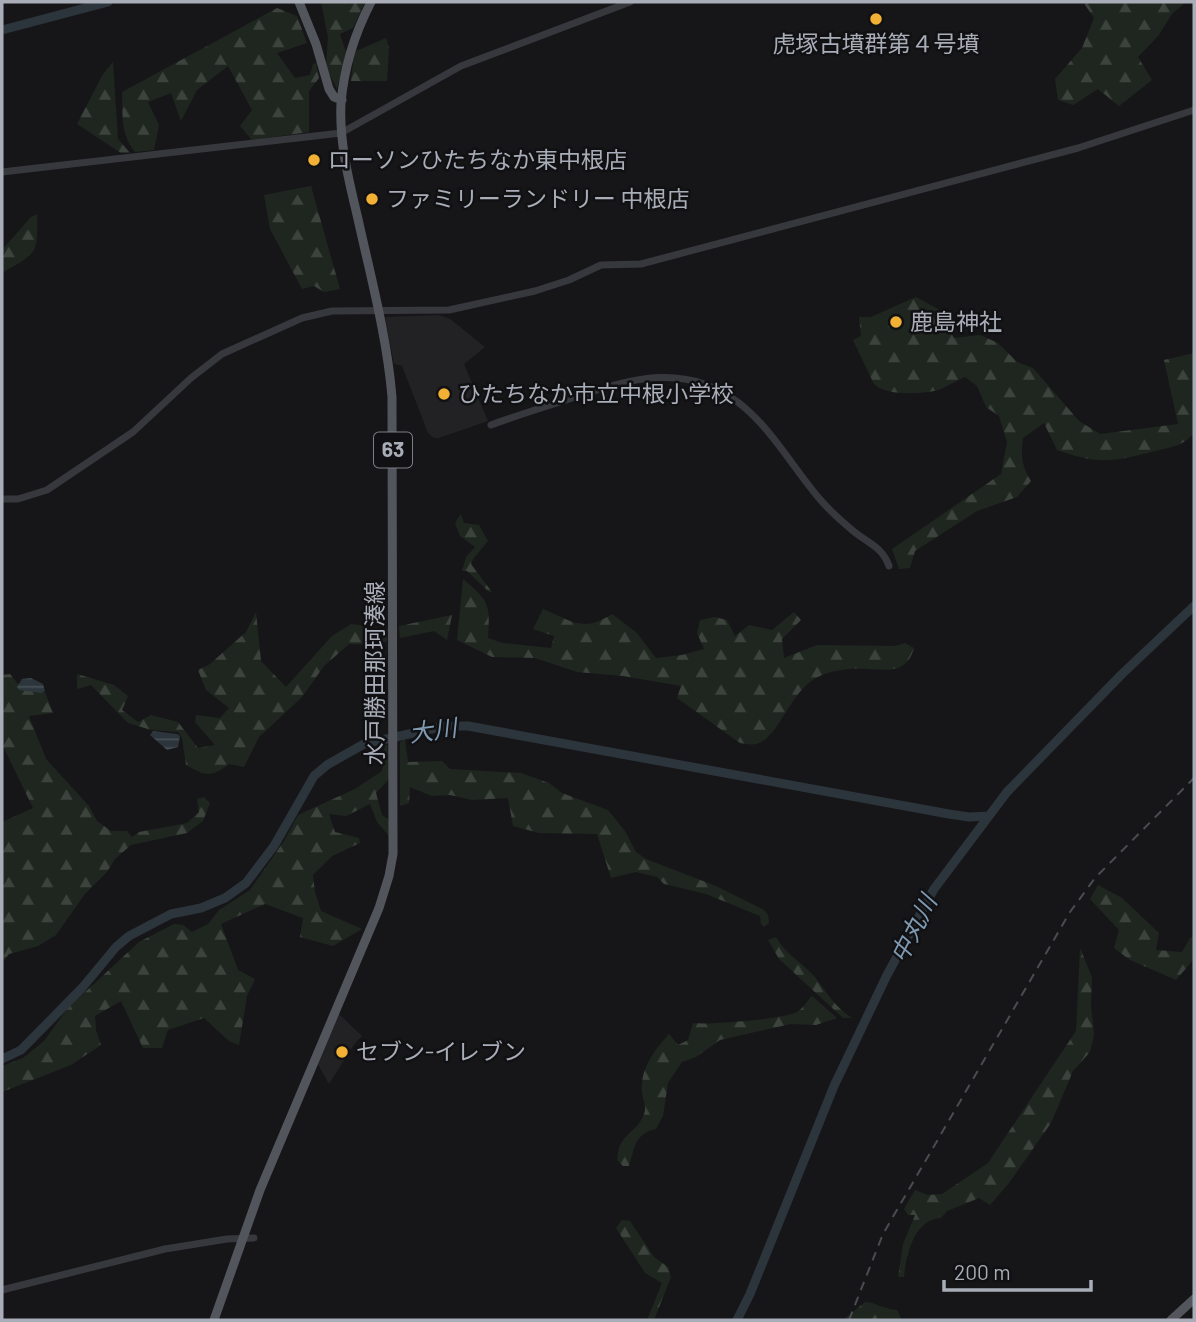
<svg xmlns="http://www.w3.org/2000/svg" width="1196" height="1322" viewBox="0 0 1196 1322" font-family="Barlow,'Noto Sans JP',sans-serif">
  <style>
    .built { fill: #222225 }
    .forest { fill: url(#forest-firs) }
    .water { fill: url(#water-rules) }
    .lines { fill: none; stroke-linecap: round; stroke-linejoin: round }
    .river { stroke: #2c353c; stroke-width: 9 }
    .minor { stroke: #37383d; stroke-width: 7 }
    .major { stroke: #53555c; stroke-width: 9 }
    .rail { stroke: #4a4c52; stroke-width: 2; stroke-dasharray: 9 7; stroke-linecap: butt }
    .poi-dot { fill: #f2b134; stroke: #111113; stroke-width: 2.5 }
    .labels { text-anchor: middle; stroke-width: 5; stroke-linejoin: round; paint-order: stroke }
    .shield { fill: #111113; stroke: #7b7e86; stroke-width: 2 }
    .shield-label { font-size: 21px; font-weight: bold; fill: #a8adb8 }
    .poi-label { font-size: 23px; fill: #a8adb8; stroke: #111113; text-anchor: start }
    .street-label { font-size: 23px; fill: #a8adb8; stroke: #111113 }
    .water-label { font-size: 24px; font-style: italic; fill: #7f9bb3; stroke: #111113 }
  </style>
  <defs>
    <pattern id="forest-firs" width="22" height="20" patternUnits="userSpaceOnUse" patternTransform="scale(1.75)"><rect width="22" height="20" fill="#1e261f"/><path d="M5 1l3.5 6h-7zM16 11l3.5 6h-7z" fill="#3c433d"/></pattern>
    <pattern id="water-rules" width="6" height="5" patternUnits="userSpaceOnUse" patternTransform="scale(1.75)"><rect width="6" height="5" fill="#2c353c"/><path d="M0 2.5h6" fill="none" stroke="#485056"/></pattern>
  </defs>
  <rect width="100%" height="100%" fill="#161618"/>
  <path class="built" d="M439,315L450,319L485,347L464,364L488,421L439,438H434L428,433L402,366L394,364L385,317Z
    M337,1012L362,1036L355,1043L329,1084L316,1061Z"/>
  <path class="forest" d="M321,2H365L353,28L340,34L346,52L337,89L326,67L328,37Z
    M1083,2H1186L1172,14L1158,36L1138,57L1152,80L1119,106L1098,89L1073,105L1058,100L1055,79L1082,48L1094,18Z
    M277,8L297,16L307,43L277,53L295,78L310,75L313,64L316,63L319,78L309,91V132L252,140L240,126L252,110L228,66L197,90L181,121L171,93L148,102L159,125L154,150L135,152C120,133 123,115 122,92Z
    M386,38L389,48L387,81H351L354,52Z
    M113,62L118,139L130,153H121L77,124L103,74Z
    M311,186L340,289L324,292L314,286L302,289L270,229L264,195Z
    M37,214C38,256 37,252 2,273V250L31,217Z
    M916,297L938,309L954,338L980,335L998,343L1017,362L1033,368L1079,421L1100,434L1178,424L1164,360L1194,353V433C1183,446 1172,447 1155,451C1113,462 1100,465 1057,450L1044,423L1023,438C1021,455 1021,465 1031,481L1017,497L977,511L915,551L910,568L899,569L892,549L1001,474L1007,442L999,416L986,407L977,386L965,377C955,381 944,389 934,391C918,394 886,396 874,384L853,340L861,336L859,317H871Z
    M461,514L464,523L479,525L488,541L473,559L471,564L492,592H489L467,571H462L466,557L475,547L460,536L455,523Z
    M463,579C490,602 490,604 488,638L503,643L551,648L554,636L533,629L543,609C572,621 583,633 612,614L637,633L656,658L682,655L704,649L697,633L700,620L715,617L727,620L735,636L749,625L772,630L794,612L801,620L782,639L784,658L817,645L895,646L905,643L914,648C905,681 875,666 849,669C839,670 827,672 818,677C790,691 782,731 761,742C755,746 747,744 740,743L677,698L681,686L623,676L577,672L535,658L492,657L457,640Z
    M256,612L261,661L286,687L332,636L351,624L388,629L387,641L375,645L349,644L324,666L302,697L259,737L244,767L229,764C211,778 206,776 186,765L182,738L178,732L151,730L128,723L91,685L77,689V674L114,685L128,696L122,710L138,722L151,715L178,722L198,748L215,745L195,722L196,715L220,718L229,708L206,690L198,670L210,664L246,632Z
    M452,615L447,640L434,631L400,638L399,626Z
    M10,674L18,684L45,692L53,713L29,716L46,759L89,806L97,821L111,831H127L132,837L139,832L187,823L199,812L197,799L204,797L210,803L203,821L187,833L131,845L115,859L107,872L85,894L56,935L38,946L9,954L2,963V822L33,808L2,744V675Z
    M405,739L408,762L442,761L450,769L521,773L549,783L562,793L608,810L625,831L636,852L646,859L716,886L764,910L768,915L769,923L764,927L761,924L760,916L706,894L664,884L657,877L636,872L611,878L597,834L539,833L513,826L508,798L472,800L450,795L432,796L410,787L409,803L400,806V742Z
    M385,744L387,745L391,777L376,793L382,815L391,821L390,837L377,822L370,804L346,816L329,814L335,832L359,838L360,843L332,856L313,875L315,892L321,911L362,929L333,946L300,937L303,918L265,904L221,924L238,970L255,979L247,996L239,1045L229,1041L204,1018L168,1030L162,1048H143L121,1001L95,1016L96,1030L101,1045L71,1065L2,1092V1066L23,1058L44,1041L68,1008L139,942L174,924L183,925L192,932L208,924L219,910L250,890L284,841L298,815L355,789L382,771Z
    M1098,885L1122,898L1159,933L1156,950L1182,952L1190,938L1194,937V959L1176,980L1130,960L1114,948L1119,930L1090,899Z
    M776,937C785,954 803,963 815,977C827,993 835,1007 852,1018H843L779,959L768,940Z
    M1080,948L1092,977L1091,1006L1094,1035L1090,1052L1073,1071L1051,1123L1009,1183L990,1205L979,1198L947,1211L941,1218C914,1219 906,1255 904,1277H898L903,1244L915,1215H908L904,1209L915,1190L928,1195L942,1194L988,1163L1076,1031Z
    M812,996L837,1018L816,1025L791,1024L720,1040L696,1057L682,1062L668,1083L663,1116L656,1129C634,1134 635,1147 629,1166H623L617,1160C619,1132 635,1136 644,1114C647,1107 643,1100 642,1093C640,1068 654,1051 669,1034L678,1045L688,1040L693,1023C708,1025 784,1019 797,1012C802,1009 807,1001 812,996Z
    M622,1220L630,1221L654,1257L668,1267L671,1277L654,1320H647L662,1283L645,1273L616,1228Z
    M865,1302C875,1302 882,1309 897,1310L901,1318L899,1320H843Z"/>
  <path class="water" d="M31,678L43,684L45,691L41,693L19,690L17,687L22,679Z
    M153,731L177,734L180,736L178,747L167,750L150,735Z"/>
  <g class="lines">
    <path class="river" d="M2,30L108,2
      M2,1059L21,1050L82,988L116,947L129,936L171,914L201,908L225,898L246,883L274,846L314,776L327,765L364,744L445,726H468L949,814L969,817L989,816
      M737,1320L750,1294L834,1086L887,975L934,889L1007,792L1122,674L1194,606"/>
    <path class="minor" d="M2,172L341,133L461,66L630,2
      M491,425C518,415 545,407 572,398C631,379 684,361 739,403C771,428 792,466 818,497C828,509 840,520 852,530C867,543 882,546 889,566
      M2,499H18L47,490L133,432L191,378L222,354L302,318L332,311L449,310L535,291L569,280L601,265L641,264L1078,148L1194,110
      M2,1290L165,1249L227,1239L254,1238"/>
    <path class="major" d="M299,2L316,44L329,89L334,97L342,100
      M214,1320L260,1190L379,908L389,876L393,854L392,397C387,337 371,278 358,219C349,181 339,143 341,103C344,68 355,33 371,2
      M1171,1320L1194,1299"/>
    <path class="rail" d="M849,1320L883,1234L1070,912L1095,878L1194,778"/>
  </g>
  <g class="poi-dot">
    <circle cx="876" cy="19" r="7"/>
    <circle cx="314" cy="160" r="7"/>
    <circle cx="372" cy="199" r="7"/>
    <circle cx="896" cy="322" r="7"/>
    <circle cx="444" cy="394" r="7"/>
    <circle cx="342" cy="1052" r="7"/>
  </g>
  <g class="labels">
    <rect class="shield" x="374" y="432.5" width="38" height="35" rx="5"/>
    <g class="shield-label">
      <text x="393" y="457">63</text>
    </g>
    <g class="poi-label">
      <text x="876" y="52" text-anchor="middle">虎塚古墳群第４号墳</text>
      <text x="328" y="168">ローソンひたちなか東中根店</text>
      <text x="386" y="207">ファミリーランドリー 中根店</text>
      <text x="910" y="330">鹿島神社</text>
      <text x="458" y="402">ひたちなか市立中根小学校</text>
      <text x="356" y="1060">セブン-イレブン</text>
    </g>
    <g class="street-label">
      <text transform="translate(375 673) rotate(-90)" y="8">水戸勝田那珂湊線</text>
    </g>
    <g class="water-label">
      <text transform="translate(433 731) rotate(-8)" y="8">大川</text>
      <text transform="translate(914 929) rotate(-63)" y="8">中丸川</text>
    </g>
  </g>
  <rect width="1196" height="1322" fill="none" stroke="#a8adb8" stroke-width="7"/>
  <path d="M944 1280v10h147v-10" fill="none" stroke="#a8adb8" stroke-width="3.5"/>
  <text x="954" y="1280" font-size="21" fill="#a8adb8" stroke="#111113" stroke-width="5" paint-order="stroke">200 m</text>
</svg>
